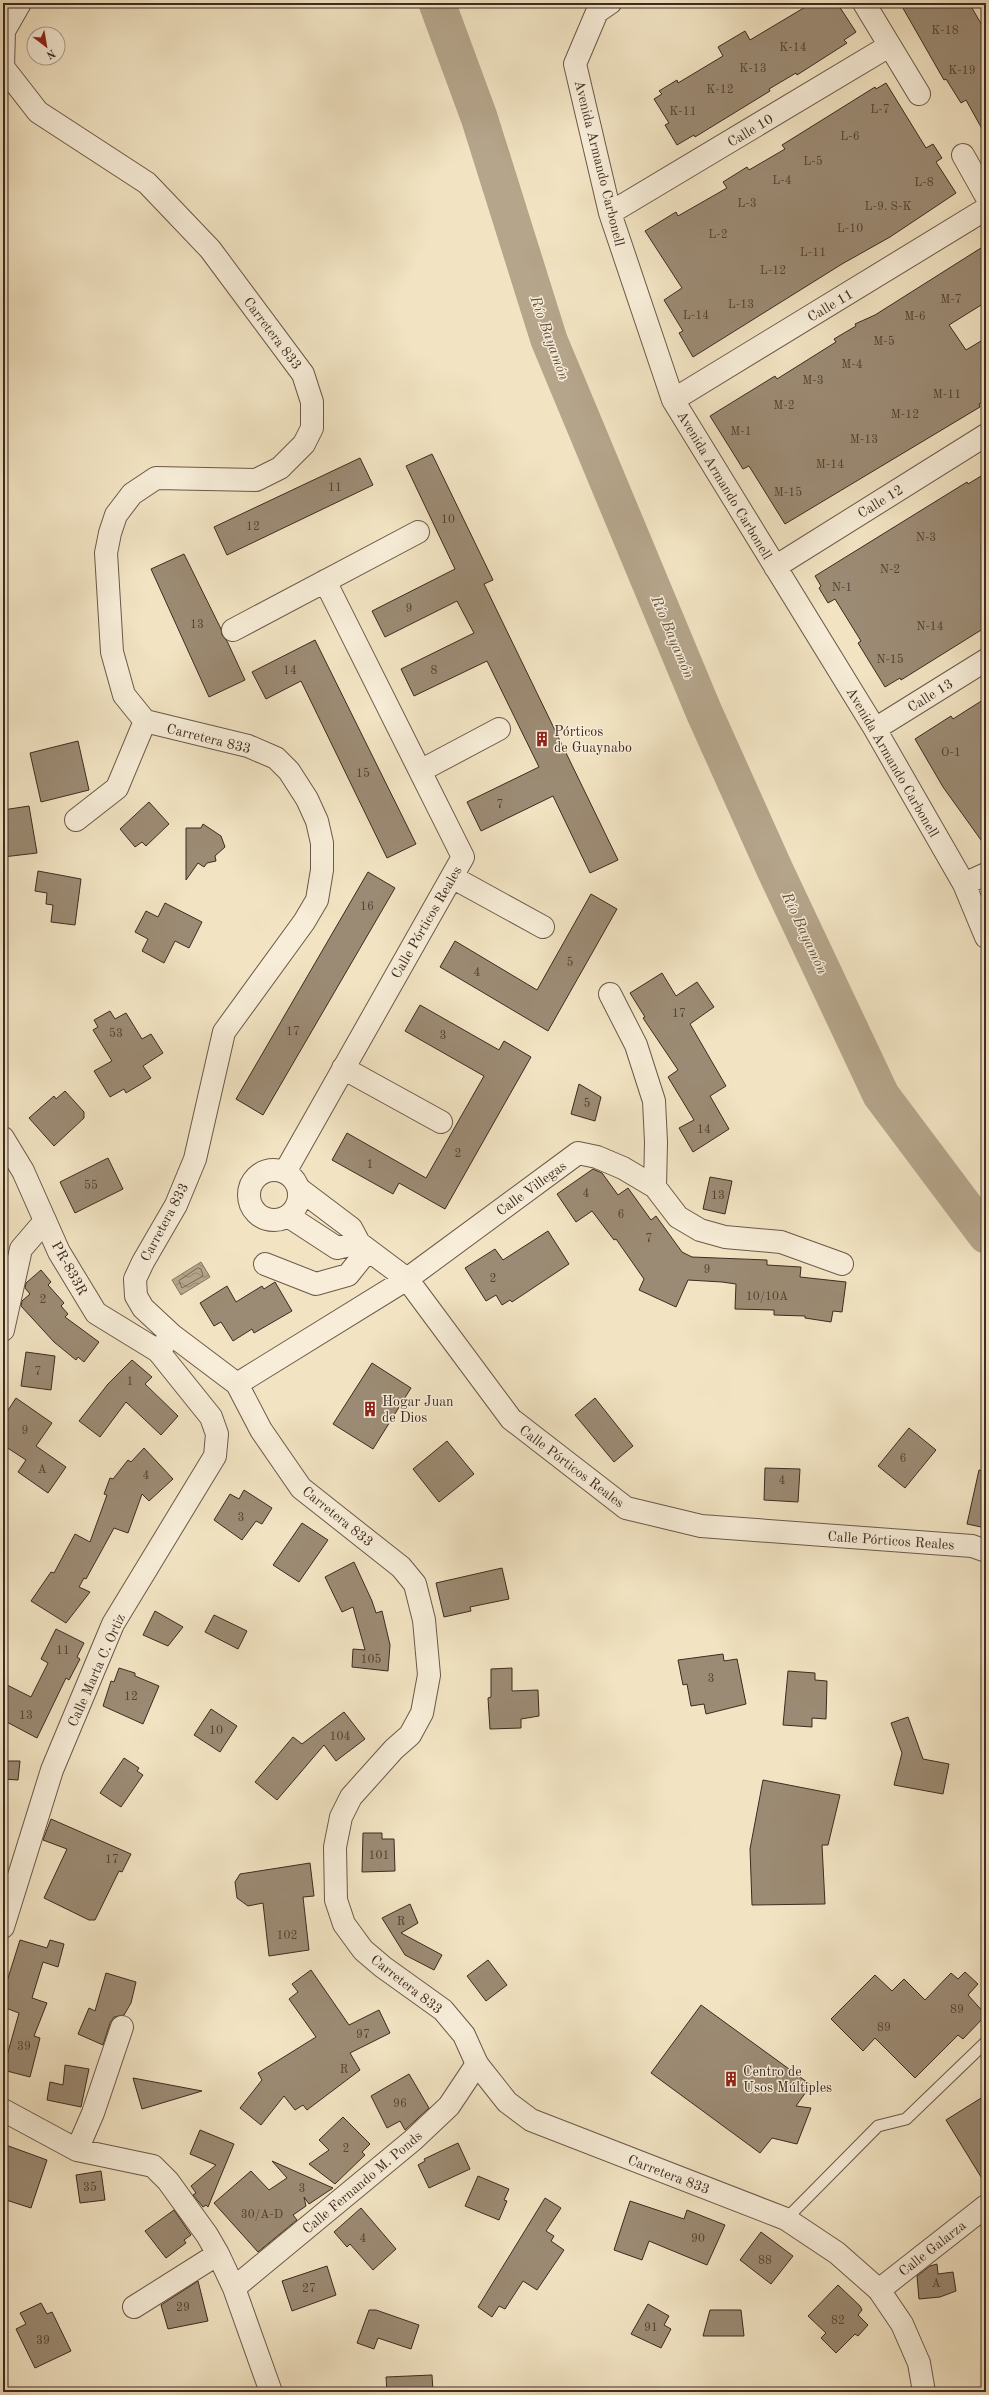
<svg xmlns="http://www.w3.org/2000/svg" width="989" height="2395" viewBox="0 0 989 2395" font-family="'Old Standard TT',serif">
  <style>
    .water { fill: url(#water-waves); stroke: #867460 }
    .lines { fill: none; stroke-linecap: round; stroke-linejoin: round }
    .shore { stroke: #7a6855; stroke-width: 1 }
    .river { stroke: #b5a58b; stroke-width: 37 }
    .building { fill: #9c8b74; stroke: #3f2a1f }
    .service-casing { stroke: #6c5848; stroke-width: 13 }
    .minor-casing { stroke: #6c5848; stroke-width: 24 }
    .tertiary-casing { stroke: #6c5848; stroke-width: 24 }
    .service { stroke: #f7edd8; stroke-width: 11 }
    .minor { stroke: #f7edd8; stroke-width: 22 }
    .tertiary { stroke: #f7edd8; stroke-width: 22 }
    .labels { text-anchor: middle; stroke-width: 3; stroke-linejoin: round; paint-order: stroke }
    .number-label { font-size: 12px; fill: #564234 }
    .street-label { font-size: 14px; fill: #3f2a1f; stroke: #f7edd8 }
    .poi-label { font-size: 14px; fill: #3f2a1f; stroke: #f7edd8; text-anchor: start }
    .water-label { font-size: 15px; font-style: italic; fill: #624f3f; stroke: #f7edd8 }
  </style>
  <defs>
    <pattern id="water-waves" width="16" height="10" patternUnits="userSpaceOnUse"><rect width="16" height="10" fill="#b5a58b"/><path d="M0 5q4-4 8 0t8 0" fill="none" stroke="#958771"/></pattern>
  </defs>
  <rect width="100%" height="100%" fill="#f2e4c3"/>
  <filter id="stains"><feTurbulence type="fractalNoise" baseFrequency=".005" numOctaves="4"/><feColorMatrix values="0 0 0 0 .2 0 0 0 0 .09 0 0 0 0 .02 0 0 0 .5 -.17"/></filter>
  <radialGradient id="worn" r=".72"><stop offset=".6" stop-color="#630" stop-opacity="0"/><stop offset="1" stop-color="#630" stop-opacity=".3"/></radialGradient>
  <path class="water" d="M201,1262L210,1277L181,1295L172,1280Z"/>
  <g class="lines">
    <path class="shore" d="M198,1268L201,1269L203,1276L182,1288L179,1281Z"/>
    <path class="river" d="M437,3L479,117L549,340L704,712L775,870L881,1095L986,1235"/>
  </g>
  <path class="building" d="M812,3H837L856,32L844,40L847,43L797,75L796,73L769,89L770,91L695,137L694,135L677,145L665,125L669,123L654,99L662,94L659,91L677,80L678,83L723,56L718,47L745,31L750,40Z
    M900,3H969L986,32V136L966,100L961,103L946,79L944,80Z
    M886,83L926,148L933,144L942,158L936,162L956,193L890,237L842,264L693,357L679,333L683,331L664,300L682,288L645,231L676,212L678,216L727,188L723,182L747,167L749,170L785,149L782,145L875,87L876,89Z
    M981,248L986,257V302L949,325L966,350L986,338V400L979,404L980,407L785,524L749,466L743,469L710,416L775,376L777,379L836,342L834,339L856,326L855,324L875,315Z
    M432,454L493,580L484,584L618,860L590,873L553,796L481,831L467,802L539,767L487,661L414,696L401,669L474,633L457,601L385,637L372,611L455,569L406,466Z
    M360,458L373,485L227,555L214,527Z
    M986,473V627L901,680L900,678L885,687L858,643L861,641L835,599L828,603L819,588L821,586L815,576L967,482L968,484Z
    M184,554L221,629L222,635L227,641L245,680L209,697L151,569Z
    M315,640L416,844L387,858L301,681L266,699L252,672Z
    M986,698V847L943,787L915,739L951,716L953,719Z
    M78,741L89,790L41,802L30,753Z
    M149,802L169,824L146,846L142,842L135,847L120,829Z
    M29,806L37,853L3,857V810Z
    M203,824L221,836L225,847L215,856L216,861L207,863L204,867L198,863L186,880V828H201Z
    M38,871L81,879L75,925L51,922L53,905L46,904L47,893L35,891Z
    M368,872L395,888L263,1115L236,1099Z
    M591,894L617,909L548,1031L440,967L455,941L537,990Z
    M165,903L202,922L189,948L175,941L164,963L142,951L148,939L135,932L146,911L158,917Z
    M662,973L676,996L697,982L714,1007L690,1024L726,1086L710,1096L729,1129L693,1152L679,1128L694,1120L668,1077L678,1070L643,1018L645,1017L630,993Z
    M420,1005L499,1050L504,1041L531,1057L445,1209L399,1183L393,1194L332,1160L347,1133L426,1178L484,1076L405,1031Z
    M110,1011L115,1019L126,1013L142,1039L151,1034L163,1053L143,1066L151,1078L126,1093L124,1089L110,1097L94,1071L112,1061L93,1030L98,1027L94,1020Z
    M579,1084L601,1097L595,1121L571,1114Z
    M65,1091L84,1112V1118L54,1146L29,1118L54,1096L56,1099Z
    M108,1158L123,1189L75,1213L60,1182Z
    M593,1169L602,1173L618,1195L628,1188L651,1220L656,1216L682,1252L692,1257L767,1260V1265L801,1267L800,1277L846,1282L842,1312L833,1311L831,1322L805,1318V1316L774,1315V1310L735,1309L736,1284L722,1282L688,1280L676,1307L639,1290L644,1279L616,1239L614,1240L592,1211L576,1222L557,1194Z
    M710,1177L732,1181L725,1214L703,1209Z
    M548,1231L569,1264L512,1302L510,1300L502,1305L496,1295L486,1301L465,1268L495,1249L503,1260Z
    M41,1270L51,1282L48,1285L64,1303L61,1306L68,1314L65,1317L99,1342L84,1362L78,1357L76,1360L54,1342L21,1306L22,1301L30,1294L25,1288L26,1283Z
    M275,1282L292,1311L254,1333L252,1329L233,1341L221,1322L214,1326L200,1303L227,1286L236,1302L262,1286L264,1289Z
    M26,1352L55,1356L51,1390L21,1386Z
    M132,1360L152,1377L145,1384L178,1416L161,1435L126,1402L100,1437L79,1421L108,1384Z
    M372,1363L411,1388L373,1449L333,1424Z
    M16,1398L52,1423L36,1446L66,1467L48,1493L18,1472L26,1460L3,1445V1418Z
    M595,1398L633,1446L614,1462L575,1415Z
    M909,1428L936,1450L905,1488L878,1466Z
    M447,1441L474,1474L439,1502L413,1469Z
    M144,1448L173,1479L149,1501L142,1494L128,1533L114,1528L86,1579L84,1578L79,1587L90,1592L66,1623L31,1601L51,1572L54,1573L75,1534L90,1542L107,1495L104,1494L110,1478L113,1479L128,1460L131,1462Z
    M765,1468L800,1469L798,1502L764,1500Z
    M979,1470L986,1471V1528L967,1524Z
    M244,1490L272,1508L262,1524L256,1521L242,1540L214,1520L230,1494L239,1499Z
    M302,1523L328,1540L299,1582L273,1565Z
    M354,1562L372,1601L376,1613L382,1611L390,1645L388,1671L352,1667L353,1649L365,1650L353,1607L342,1612L325,1577Z
    M502,1568L509,1599L470,1607L471,1611L444,1617L436,1583Z
    M155,1611L183,1627L168,1646L143,1635Z
    M214,1615L247,1631L238,1649L205,1632Z
    M56,1629L84,1643L77,1657L80,1659L69,1680L66,1678L37,1738L3,1720V1683L31,1697L48,1663L41,1659Z
    M723,1654L724,1661L737,1659L746,1704L706,1714L704,1704L691,1706L687,1684L683,1685L678,1660Z
    M119,1668L135,1673V1676L159,1686L143,1724L103,1706L111,1681L114,1682Z
    M512,1668V1691L538,1690L539,1716L521,1719V1728L490,1729L488,1698L491,1697V1669Z
    M788,1671L815,1673V1680L827,1681L826,1719L812,1718V1727L783,1725Z
    M211,1709L237,1726L220,1752L194,1735Z
    M344,1712L365,1739L336,1761L324,1745L277,1800L255,1782L293,1737L302,1744Z
    M908,1717L923,1759L949,1764L943,1794L894,1785L902,1753L891,1723Z
    M124,1758L139,1768L137,1771L143,1775L121,1807L100,1793Z
    M3,1761H20L18,1780L3,1779Z
    M763,1780L840,1795L828,1845H822L825,1904L752,1905L750,1849Z
    M51,1819L131,1854L122,1872L119,1871L95,1920H89L44,1898L67,1849L43,1840Z
    M363,1833H382V1839H394L395,1871L362,1872Z
    M310,1863L314,1896L303,1897L309,1950L269,1956L263,1903L248,1906L237,1898L235,1882L240,1874Z
    M410,1904L418,1923L401,1933L442,1955L434,1970L405,1955L382,1918Z
    M20,1940L47,1948L50,1940L64,1944L58,1967L43,1962L32,1998L47,2003L34,2036L40,2038L30,2077L3,2070L19,2013L3,2007V1994Z
    M488,1960L507,1985L486,2001L467,1976Z
    M311,1970L349,2025L379,2010L390,2033L350,2053L360,2070L307,2110L303,2105L295,2110L284,2096L261,2125L240,2108L262,2080L258,2073L316,2037L289,1999L298,1992L292,1984Z
    M965,1972L978,1984L968,1995L986,2015L963,2039L958,2035L915,2078L875,2038L863,2051L831,2019L875,1975L892,1991L904,1979L925,2000L951,1973L958,1979Z
    M106,1973L136,1982L131,2003L124,2015L114,2017L110,2023L103,2045L78,2034L89,2008L95,2011Z
    M701,2005L811,2085L796,2106L811,2108L797,2144L772,2138L760,2153L651,2073Z
    M65,2065L89,2069L81,2107L47,2100L50,2082L63,2085Z
    M409,2074L429,2108L405,2130L400,2121L387,2128L371,2096Z
    M133,2078L202,2091L142,2109Z
    M986,2095V2185L946,2120Z
    M343,2117L370,2144L362,2152L365,2155L335,2184L309,2164L329,2150L319,2140Z
    M200,2130L234,2144L208,2207L206,2205L203,2207L193,2195L196,2193L191,2186L216,2165L190,2154Z
    M458,2143L470,2169L429,2188L418,2165L425,2161L424,2159Z
    M3,2144L47,2160L31,2208L3,2199Z
    M272,2161L333,2188L309,2204L304,2197L306,2206L293,2215L297,2220L258,2252L214,2203L251,2171L269,2190L287,2178Z
    M101,2171L105,2200L80,2203L76,2175Z
    M478,2176L509,2189L504,2200L507,2201L499,2220L465,2206Z
    M545,2198L561,2208L546,2231L554,2236L551,2241L564,2250L537,2290L523,2281L505,2309L499,2306L492,2317L478,2307Z
    M630,2201L684,2219L687,2210L725,2225L707,2265L649,2241L642,2260L614,2250Z
    M361,2208L396,2249L373,2270L350,2244L347,2247L334,2232Z
    M174,2210L191,2235L184,2240L186,2243L166,2258L145,2231Z
    M761,2232L793,2256L771,2284L740,2260Z
    M937,2264L938,2274L953,2272L956,2291L940,2297L919,2299L917,2276L930,2266Z
    M327,2266L336,2295L292,2311L282,2281Z
    M198,2281L208,2321L168,2329L161,2305Z
    M838,2285L860,2306L862,2310L858,2315L868,2325L858,2336L855,2334L836,2353L821,2338L826,2333L808,2316Z
    M41,2303L47,2314L52,2312L71,2351L35,2368L16,2329L26,2324L20,2313Z
    M648,2304L669,2316L664,2325L671,2329L661,2348L631,2334Z
    M369,2310H376L419,2325L411,2349L378,2338L374,2349L357,2343Z
    M710,2310H741L744,2336H703Z
    M432,2375L433,2392H387L386,2377Z"/>
  <g class="lines">
    <g class="service-casing">
      <path id="service" d="M786,2219L878,2126L906,2119L986,2042"/>
    </g>
    <g class="minor-casing">
      <path id="minor" d="M610,3L597,12L575,64L610,213L673,400L875,729L964,884L986,937
        M864,3L919,94
        M963,155L986,196
        M610,213L889,46
        M673,400L986,209
        M775,567L986,435
        M233,630L418,532
        M875,729L986,660
        M420,771L499,729
        M76,820L117,788L145,721
        M452,877L543,927
        M964,884L986,874
        M610,994L636,1045L654,1101L656,1142L655,1187
        M343,1068L441,1122
        M249 1195a25 25 0 1 1 50 0a25 25 0 1 1-50 0Z
        M285,1172L463,857L325,581
        M298,1188L351,1228L359,1243L407,1279L511,1419L626,1508L701,1526L972,1546L986,1551
        M288,1216L337,1248L359,1243
        M265,1264L316,1284L348,1275L368,1250
        M3,1330L21,1249L45,1221
        M237,1384L407,1279L578,1153L597,1157L623,1168L655,1187L678,1217L700,1230L725,1237L781,1242L842,1264
        M3,1927L52,1770L113,1624L215,1456L217,1434L211,1417L158,1351
        M3,2110L77,2150L153,2166L168,2181L207,2235L218,2254L234,2288L271,2392
        M77,2150L93,2113L122,2027
        M234,2288L413,2140L449,2106L477,2064
        M879,2290L986,2206
        M134,2307L218,2254"/>
    </g>
    <g class="tertiary-casing">
      <path id="tertiary" d="M20,3L4,31L3,67L38,112L147,183L210,249L303,374L312,402V428L304,444L280,468L256,480L156,478L132,494L116,515L110,533L106,553L112,652L124,695L145,721L248,746L276,758L289,771L307,799L317,821L322,843V870L317,900L304,922L224,1032L195,1159L176,1205L143,1262L135,1279L136,1296L143,1308L172,1335L237,1384L261,1430L301,1488L401,1567L415,1584L424,1620L429,1675L422,1713L410,1735L394,1749L351,1797L341,1817L335,1847L336,1900L344,1924L363,1950L383,1967L443,2010L464,2035L477,2064L507,2102L531,2120L786,2219L837,2253L879,2290L902,2324L919,2363L924,2392
        M3,1138L23,1171L59,1252L96,1313L158,1351L172,1335"/>
    </g>
    <use href="#service" class="service"/>
    <use href="#minor" class="minor"/>
    <use href="#tertiary" class="tertiary"/>
  </g>
  <defs>
    <g id="building-bare" transform="scale(1.2)"><path d="M-4-6H4V6H1V3H-1V6H-4ZM-2.5-4.3h1.7v1.8h-1.7ZM.8-4.3h1.7v1.8H.8ZM-2.5-1h1.7V.8h-1.7ZM.8-1h1.7V.8H.8Z" fill="#8f2418" stroke="#f7edd8" stroke-width="2.5" paint-order="stroke"/></g>
  </defs>
  <g fill-rule="evenodd">
    <use href="#building-bare" x="542" y="739"/>
    <use href="#building-bare" x="370" y="1409"/>
    <use href="#building-bare" x="731" y="2079"/>
  </g>
  <g class="labels">
    <g class="number-label">
      <text x="945" y="34">K-18</text>
      <text x="793" y="51">K-14</text>
      <text x="753" y="72">K-13</text>
      <text x="962" y="74">K-19</text>
      <text x="720" y="93">K-12</text>
      <text x="880" y="113">L-7</text>
      <text x="683" y="115">K-11</text>
      <text x="850" y="140">L-6</text>
      <text x="813" y="165">L-5</text>
      <text x="782" y="184">L-4</text>
      <text x="924" y="186">L-8</text>
      <text x="747" y="207">L-3</text>
      <text x="888" y="210">L-9. S-K</text>
      <text x="850" y="232">L-10</text>
      <text x="718" y="238">L-2</text>
      <text x="813" y="256">L-11</text>
      <text x="773" y="274">L-12</text>
      <text x="951" y="303">M-7</text>
      <text x="741" y="308">L-13</text>
      <text x="696" y="319">L-14</text>
      <text x="915" y="320">M-6</text>
      <text x="884" y="345">M-5</text>
      <text x="852" y="368">M-4</text>
      <text x="813" y="384">M-3</text>
      <text x="947" y="398">M-11</text>
      <text x="784" y="409">M-2</text>
      <text x="905" y="418">M-12</text>
      <text x="741" y="435">M-1</text>
      <text x="864" y="443">M-13</text>
      <text x="830" y="468">M-14</text>
      <text x="335" y="491">11</text>
      <text x="788" y="496">M-15</text>
      <text x="448" y="523">10</text>
      <text x="253" y="530">12</text>
      <text x="926" y="541">N-3</text>
      <text x="890" y="573">N-2</text>
      <text x="842" y="591">N-1</text>
      <text x="409" y="612">9</text>
      <text x="197" y="628">13</text>
      <text x="930" y="630">N-14</text>
      <text x="890" y="663">N-15</text>
      <text x="290" y="674">14</text>
      <text x="434" y="674">8</text>
      <text x="951" y="756">O-1</text>
      <text x="363" y="777">15</text>
      <text x="500" y="808">7</text>
      <text x="367" y="910">16</text>
      <text x="570" y="966">5</text>
      <text x="477" y="976">4</text>
      <text x="679" y="1017">17</text>
      <text x="293" y="1035">17</text>
      <text x="116" y="1037">53</text>
      <text x="443" y="1039">3</text>
      <text x="587" y="1107">5</text>
      <text x="704" y="1133">14</text>
      <text x="458" y="1157">2</text>
      <text x="370" y="1168">1</text>
      <text x="91" y="1189">55</text>
      <text x="586" y="1197">4</text>
      <text x="718" y="1199">13</text>
      <text x="621" y="1218">6</text>
      <text x="649" y="1242">7</text>
      <text x="707" y="1273">9</text>
      <text x="493" y="1282">2</text>
      <text x="767" y="1300">10/10A</text>
      <text x="43" y="1303">2</text>
      <text x="38" y="1375">7</text>
      <text x="130" y="1385">1</text>
      <text x="25" y="1434">9</text>
      <text x="903" y="1462">6</text>
      <text x="42" y="1473">A</text>
      <text x="146" y="1479">4</text>
      <text x="782" y="1484">4</text>
      <text x="241" y="1521">3</text>
      <text x="63" y="1654">11</text>
      <text x="371" y="1663">105</text>
      <text x="711" y="1682">3</text>
      <text x="131" y="1700">12</text>
      <text x="26" y="1719">13</text>
      <text x="216" y="1734">10</text>
      <text x="340" y="1740">104</text>
      <text x="379" y="1859">101</text>
      <text x="112" y="1863">17</text>
      <text x="401" y="1925">R</text>
      <text x="287" y="1939">102</text>
      <text x="957" y="2013">89</text>
      <text x="884" y="2031">89</text>
      <text x="363" y="2038">97</text>
      <text x="24" y="2050">39</text>
      <text x="344" y="2073">R</text>
      <text x="400" y="2107">96</text>
      <text x="346" y="2152">2</text>
      <text x="90" y="2191">35</text>
      <text x="302" y="2192">3</text>
      <text x="262" y="2218">30/A-D</text>
      <text x="363" y="2242">4</text>
      <text x="698" y="2242">90</text>
      <text x="765" y="2264">88</text>
      <text x="936" y="2287">A</text>
      <text x="309" y="2292">27</text>
      <text x="183" y="2311">29</text>
      <text x="838" y="2324">82</text>
      <text x="651" y="2331">91</text>
      <text x="43" y="2344">39</text>
    </g>
    <g class="street-label">
      <text transform="translate(750 130) rotate(-31)" y="5">Calle 10</text>
      <text transform="translate(600 163) rotate(76)" y="5">Avenida Armando Carbonell</text>
      <text transform="translate(830 305) rotate(-31)" y="5">Calle 11</text>
      <text transform="translate(273 333) rotate(53)" y="5">Carretera 833</text>
      <text transform="translate(725 485) rotate(59)" y="5">Avenida Armando Carbonell</text>
      <text transform="translate(880 501) rotate(-32)" y="5">Calle 12</text>
      <text transform="translate(930 695) rotate(-32)" y="5">Calle 13</text>
      <text transform="translate(209 738) rotate(14)" y="5">Carretera 833</text>
      <text transform="translate(893 762) rotate(60)" y="5">Avenida Armando Carbonell</text>
      <text transform="translate(426 922) rotate(-60)" y="5">Calle Pórticos Reales</text>
      <text transform="translate(531 1188) rotate(-36)" y="5">Calle Villegas</text>
      <text transform="translate(164 1222) rotate(-62)" y="5">Carretera 833</text>
      <text transform="translate(70 1268) rotate(61)" y="5">PR-833R</text>
      <text transform="translate(572 1466) rotate(37)" y="5">Calle Pórticos Reales</text>
      <text transform="translate(338 1516) rotate(39)" y="5">Carretera 833</text>
      <text transform="translate(891 1540) rotate(4)" y="5">Calle Pórticos Reales</text>
      <text transform="translate(96 1670) rotate(-66)" y="5">Calle Marta C. Ortiz</text>
      <text transform="translate(407 1984) rotate(38)" y="5">Carretera 833</text>
      <text transform="translate(669 2174) rotate(21)" y="5">Carretera 833</text>
      <text transform="translate(362 2182) rotate(-40)" y="5">Calle Fernando M. Ponds</text>
      <text transform="translate(932 2248) rotate(-38)" y="5">Calle Galarza</text>
    </g>
    <g class="poi-label">
      <text x="554" y="736">Pórticos<tspan x="554" dy="16">de Guaynabo</tspan></text>
      <text x="382" y="1406">Hogar Juan<tspan x="382" dy="16">de Dios</tspan></text>
      <text x="743" y="2076">Centro de<tspan x="743" dy="16">Usos Múltiples</tspan></text>
    </g>
    <g class="water-label">
      <text transform="translate(550 338) rotate(70)" y="5">Río Bayamón</text>
      <text transform="translate(673 637) rotate(67)" y="5">Río Bayamón</text>
      <text transform="translate(805 933) rotate(65)" y="5">Río Bayamón</text>
    </g>
  </g>
  <rect width="989" height="2395" fill="none" stroke="#f2e4c3" stroke-width="16"/>
  <rect x="4" y="4" width="981" height="2387" fill="none" stroke="#3f2a1f" stroke-width="2"/>
  <rect x="8" y="8" width="973" height="2379" fill="none" stroke="#3f2a1f"/>
  <g transform="translate(46 46) rotate(149)"><circle r="19" fill="#f7edd8" stroke="#ad9f8e"/>
  <path d="M0-3L7 15L0 10L-7 15Z" fill="#8f2418"/>
  <text y="-6" font-size="11" font-weight="bold" text-anchor="middle" fill="#3f2a1f">N</text>
  </g>
  <rect width="100%" height="100%" filter="url(#stains)"/>
  <rect width="100%" height="100%" fill="url(#worn)"/>
</svg>
